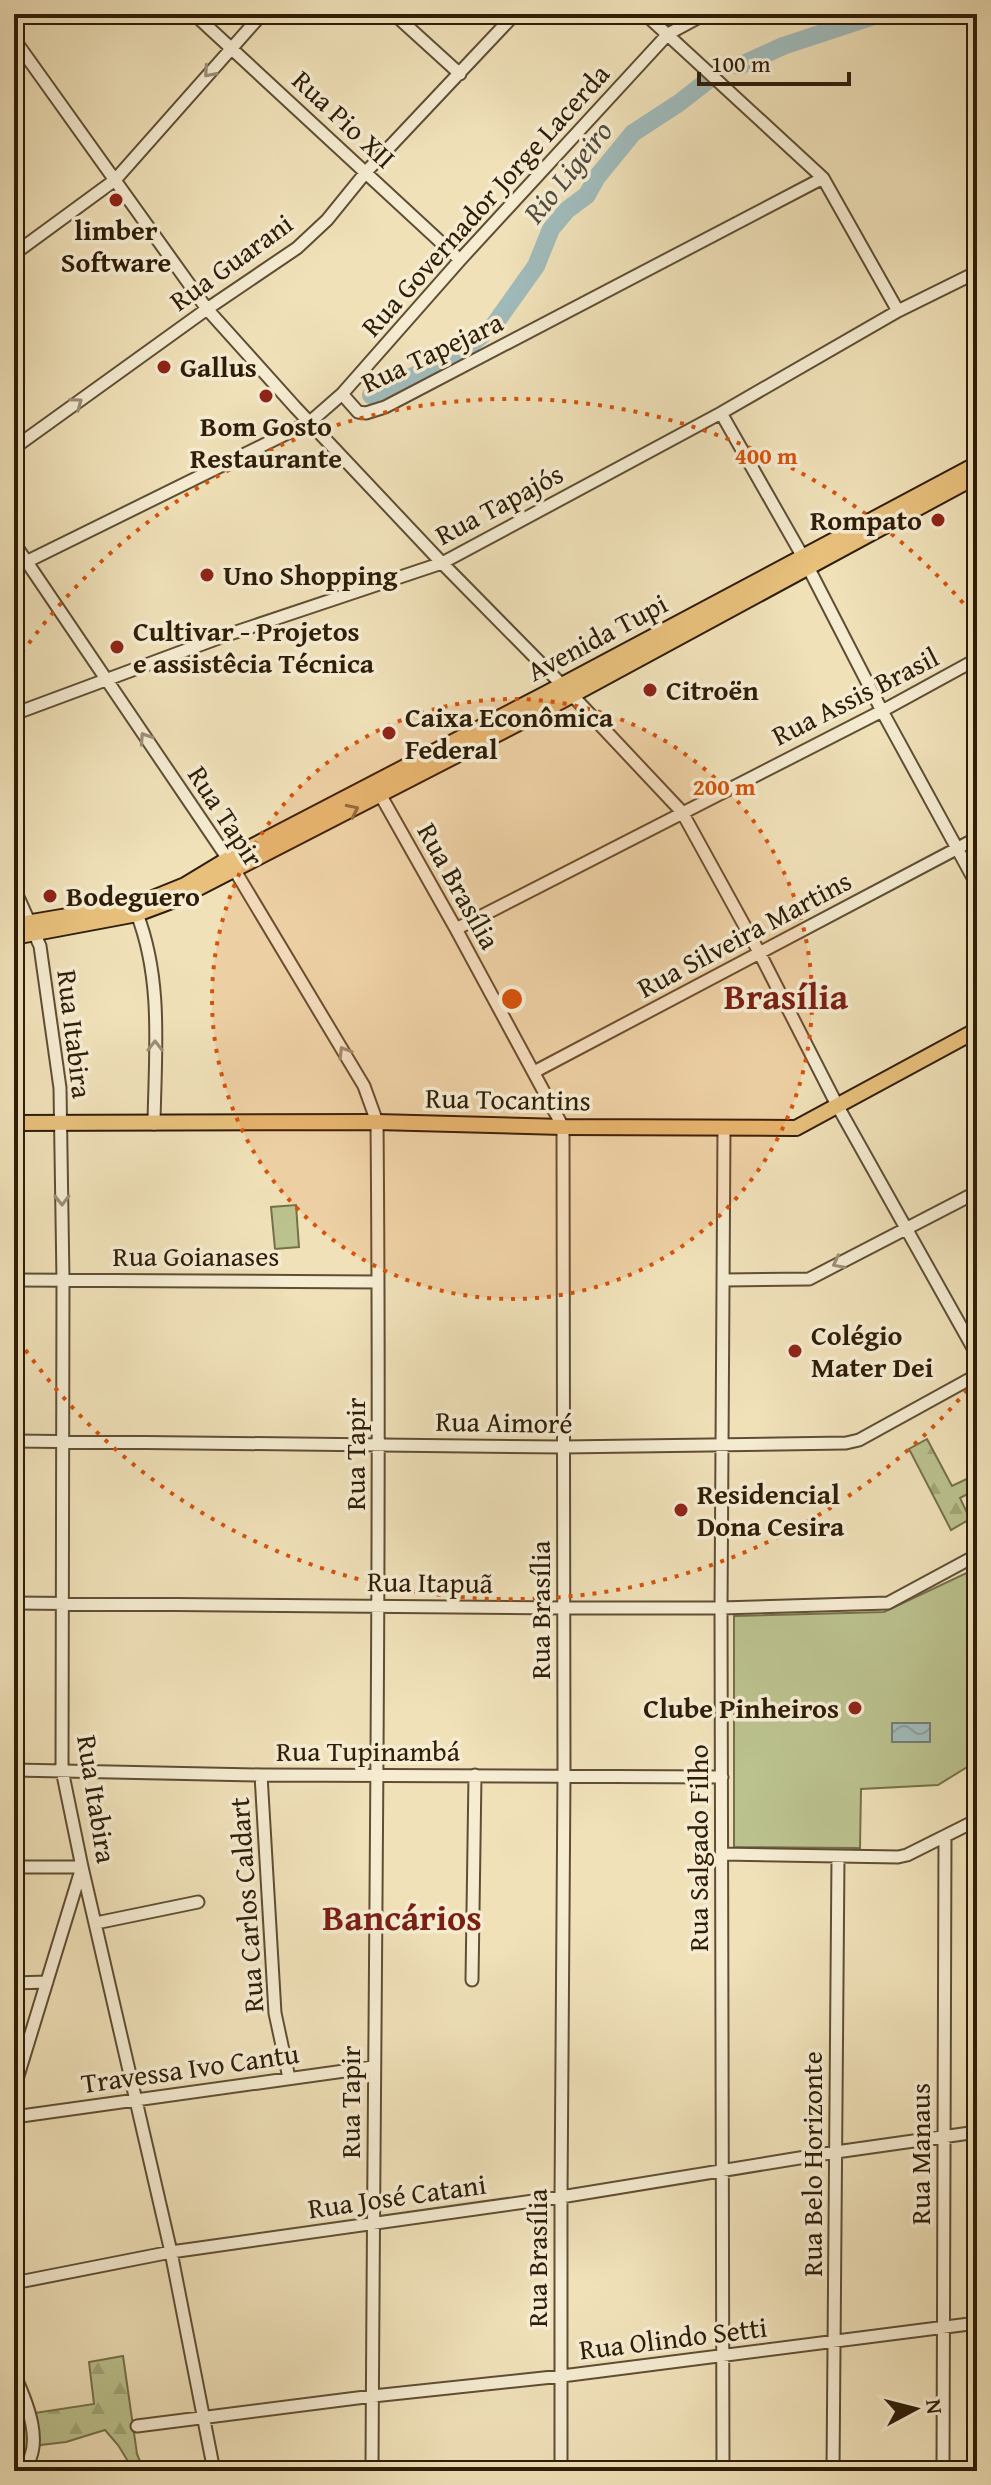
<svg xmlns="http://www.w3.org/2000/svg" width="991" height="2485" viewBox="0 0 991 2485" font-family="'Gentium Book Plus',serif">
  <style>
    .forest { fill: url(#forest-firs); stroke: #75704b; stroke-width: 2 }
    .park { fill: #bbc28e; stroke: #75704b; stroke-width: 2 }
    .water { fill: url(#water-waves); stroke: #737c73; stroke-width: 2 }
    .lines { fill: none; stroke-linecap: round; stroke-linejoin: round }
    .river { stroke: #a0bbbb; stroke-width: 18 }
    .minor-casing { stroke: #5f4e34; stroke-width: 15 }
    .major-casing { stroke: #2f1d08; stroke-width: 18 }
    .minor { stroke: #f5ecd2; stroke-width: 11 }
    .major { stroke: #e8c07c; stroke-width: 14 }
    .oneway { stroke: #9c8f77 }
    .oneway2 { stroke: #8c6e42 }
    .ring { fill: none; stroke: #d6530c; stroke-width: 4; stroke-dasharray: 4 8 }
    .poi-dot { fill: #8f2418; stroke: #f5ecd2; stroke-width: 3 }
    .labels { text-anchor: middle; stroke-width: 7; stroke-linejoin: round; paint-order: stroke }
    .street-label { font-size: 28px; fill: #2f1d08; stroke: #f5ecd2 }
    .poi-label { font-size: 28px; font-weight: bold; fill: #2f1d08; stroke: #f5ecd2; text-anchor: start }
    .water-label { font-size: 30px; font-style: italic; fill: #514c3e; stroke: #f5ecd2 }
    .district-label { font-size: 36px; font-weight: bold; fill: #7a1f14; stroke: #f5ecd2 }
    .centre { fill: #d6530c; stroke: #f5ecd2; stroke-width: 4 }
    .ring-label { font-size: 24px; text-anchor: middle; font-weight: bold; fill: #d6530c; stroke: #f5ecd2; stroke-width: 7; stroke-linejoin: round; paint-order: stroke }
  </style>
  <defs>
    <pattern id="forest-firs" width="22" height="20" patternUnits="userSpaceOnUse" patternTransform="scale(2)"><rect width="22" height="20" fill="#bbc28e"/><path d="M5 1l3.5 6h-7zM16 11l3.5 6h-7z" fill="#a1a679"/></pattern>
    <pattern id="water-waves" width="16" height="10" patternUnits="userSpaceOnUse" patternTransform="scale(2)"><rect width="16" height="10" fill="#a0bbbb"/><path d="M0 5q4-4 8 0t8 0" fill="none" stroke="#8aa09f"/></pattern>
  </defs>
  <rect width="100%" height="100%" fill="#f0e1b9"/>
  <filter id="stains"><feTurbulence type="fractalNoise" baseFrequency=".0025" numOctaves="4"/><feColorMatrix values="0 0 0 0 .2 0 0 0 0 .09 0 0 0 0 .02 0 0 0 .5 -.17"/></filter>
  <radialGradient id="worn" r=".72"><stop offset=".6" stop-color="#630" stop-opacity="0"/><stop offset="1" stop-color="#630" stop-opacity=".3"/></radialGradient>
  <path class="forest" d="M927,1439L952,1486L975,1475L977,1489L960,1498L970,1519L951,1530L909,1449Z
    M123,2356L137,2454L144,2471H134L118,2445L105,2430L66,2442L41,2445L24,2458L14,2459V2439H21L15,2416L94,2404L89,2362Z"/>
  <path class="park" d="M296,1205L299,1247L275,1249L271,1207Z
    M977,1568V1761L938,1785L861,1789L860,1848L734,1847V1616L884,1612Z"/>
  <path class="water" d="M892,1723H930V1742H892Z"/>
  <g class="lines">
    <path class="river" d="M739,66L783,46L880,14
      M371,395L456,357L494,325L536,266L551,229L567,210L587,195L597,177L633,133L679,103L711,78"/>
    <g class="minor-casing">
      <path id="minor" d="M194,14L460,260
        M394,14L460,74
        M645,14L823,178L898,311
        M14,39L207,309L295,407L442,563L571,694L682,812L759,952L837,1105L977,1355
        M14,254L115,180L262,14
        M342,394L358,412L366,413L385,407L823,178
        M721,413L803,557
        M14,448L207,309L297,248L327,220L366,172L515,14
        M14,543L228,859L364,1086L377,1122C381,1572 374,2021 372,2471
        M26,562L310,422L342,394L460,260L668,34L705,14
        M808,567L882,711L977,885
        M14,714L224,636L442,563L721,413L898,311L977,272
        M381,796L456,929L563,1127L564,1775L561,2197V2471
        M14,888L40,946L60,1088L63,1280L62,1770L82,1867L171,2252L214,2471
        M137,914C163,981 155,1053 154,1124
        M456,929L882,711L977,659
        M534,1072L977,838
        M14,1280L378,1282
        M725,1280L809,1279L977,1192
        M14,1441L563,1447L846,1443L859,1440L977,1375
        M14,1603L564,1608H721L888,1603L977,1555
        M14,1770L261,1775L722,1777
        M261,1775L275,2013L289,2078
        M722,1854L898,1857L907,1855L977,1820
        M14,1867H82L14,2089
        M96,1923L198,1902
        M472,1980L475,1775
        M14,1983L47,1982
        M14,2117L373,2067
        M14,2283L171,2252L561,2197L836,2152L977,2132
        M14,2374C26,2400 47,2448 21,2471
        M137,2426L373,2396L562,2376L977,2323
        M29,2464L46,2471
        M723,2471L721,1608L724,1128
        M833,2471L838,1857
        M943,2471L945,1836"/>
    </g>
    <g class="major-casing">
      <path id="major" d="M14,925L138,904L185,885L228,859L545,694L977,464
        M14,937L137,914L177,899L554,705L977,476
        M14,1123L377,1122L563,1127L796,1128L977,1030"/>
    </g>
    <use href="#minor" class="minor"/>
    <use href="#major" class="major"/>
  </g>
  <defs><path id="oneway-chevron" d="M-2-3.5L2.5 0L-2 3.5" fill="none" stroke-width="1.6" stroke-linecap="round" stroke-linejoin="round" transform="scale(2)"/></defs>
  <g class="oneway">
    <use href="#oneway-chevron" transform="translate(209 72) rotate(131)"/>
    <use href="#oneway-chevron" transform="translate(77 403) rotate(-36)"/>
    <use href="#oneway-chevron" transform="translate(145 738) rotate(-124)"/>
    <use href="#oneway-chevron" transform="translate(155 1046) rotate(-90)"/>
    <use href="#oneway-chevron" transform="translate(344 1052) rotate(-121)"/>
    <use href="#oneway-chevron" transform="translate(62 1200) rotate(89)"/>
    <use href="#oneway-chevron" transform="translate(838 1263) rotate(153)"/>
  </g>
  <use class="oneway2" href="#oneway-chevron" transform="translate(353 810) rotate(-26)"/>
  <circle cx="512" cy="999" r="300" fill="#d6530c" fill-opacity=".12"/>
  <g class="ring">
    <circle cx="512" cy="999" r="300"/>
    <path d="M975 1381A600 600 0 0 1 15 1335M15 663A600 600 0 0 1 975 617"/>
  </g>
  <g class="poi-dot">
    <circle cx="116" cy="200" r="8"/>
    <circle cx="164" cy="367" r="8"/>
    <circle cx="266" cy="396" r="8"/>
    <circle cx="938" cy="520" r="8"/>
    <circle cx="207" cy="575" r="8"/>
    <circle cx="117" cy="647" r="8"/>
    <circle cx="650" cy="690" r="8"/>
    <circle cx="389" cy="733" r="8"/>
    <circle cx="50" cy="896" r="8"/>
    <circle cx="795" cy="1351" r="8"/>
    <circle cx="681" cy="1510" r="8"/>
    <circle cx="855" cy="1708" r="8"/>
  </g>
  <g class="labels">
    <g class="street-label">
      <text transform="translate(344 119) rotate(43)" y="10">Rua Pio XII</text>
      <text transform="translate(485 200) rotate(-48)" y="10">Rua Governador Jorge Lacerda</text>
      <text transform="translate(231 262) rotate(-36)" y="10">Rua Guarani</text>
      <text transform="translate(432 352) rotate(-25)" y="10">Rua Tapejara</text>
      <text transform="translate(499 504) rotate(-28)" y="10">Rua Tapajós</text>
      <text transform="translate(597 637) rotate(-28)" y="10">Avenida Tupi</text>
      <text transform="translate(855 696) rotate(-27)" y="10">Rua Assis Brasil</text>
      <text transform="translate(226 816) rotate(57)" y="10">Rua Tapir</text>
      <text transform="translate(459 886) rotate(61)" y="10">Rua Brasília</text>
      <text transform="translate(744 934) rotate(-28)" y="10">Rua Silveira Martins</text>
      <text transform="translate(75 1034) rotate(83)" y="10">Rua Itabira</text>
      <text transform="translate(508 1099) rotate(1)" y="10">Rua Tocantins</text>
      <text x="196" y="1266">Rua Goianases</text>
      <text transform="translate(504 1422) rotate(1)" y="10">Rua Aimoré</text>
      <text transform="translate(355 1454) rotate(-90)" y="10">Rua Tapir</text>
      <text transform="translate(430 1582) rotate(1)" y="10">Rua Itapuã</text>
      <text transform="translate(540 1610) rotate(-90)" y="10">Rua Brasília</text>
      <text x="368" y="1761">Rua Tupinambá</text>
      <text transform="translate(97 1799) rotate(81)" y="10">Rua Itabira</text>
      <text transform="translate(698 1848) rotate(-90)" y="10">Rua Salgado Filho</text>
      <text transform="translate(246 1905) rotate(-94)" y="10">Rua Carlos Caldart</text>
      <text transform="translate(190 2068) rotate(-8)" y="10">Travessa Ivo Cantu</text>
      <text transform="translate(350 2102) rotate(-90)" y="10">Rua Tapir</text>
      <text transform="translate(920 2154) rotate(-90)" y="10">Rua Manaus</text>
      <text transform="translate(812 2164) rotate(-90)" y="10">Rua Belo Horizonte</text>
      <text transform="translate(397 2196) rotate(-8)" y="10">Rua José Catani</text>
      <text transform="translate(537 2258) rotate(-90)" y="10">Rua Brasília</text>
      <text transform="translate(673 2338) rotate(-7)" y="10">Rua Olindo Setti</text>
    </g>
    <g class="poi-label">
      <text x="116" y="240" text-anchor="middle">limber<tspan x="116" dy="32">Software</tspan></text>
      <text x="180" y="377">Gallus</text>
      <text x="266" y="436" text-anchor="middle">Bom Gosto<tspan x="266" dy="32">Restaurante</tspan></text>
      <text x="922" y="530" text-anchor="end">Rompato</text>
      <text x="223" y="585">Uno Shopping</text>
      <text x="133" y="641">Cultivar - Projetos<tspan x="133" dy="32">e assistêcia Técnica</tspan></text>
      <text x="666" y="700">Citroën</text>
      <text x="405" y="727">Caixa Econômica<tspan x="405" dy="32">Federal</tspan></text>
      <text x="66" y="906">Bodeguero</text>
      <text x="811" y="1345">Colégio<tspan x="811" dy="32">Mater Dei</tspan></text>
      <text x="697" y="1504">Residencial<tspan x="697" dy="32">Dona Cesira</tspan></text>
      <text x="839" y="1718" text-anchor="end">Clube Pinheiros</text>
    </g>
    <g class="water-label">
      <text transform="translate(568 172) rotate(-51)" y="10">Rio Ligeiro</text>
    </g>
    <g class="district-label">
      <text x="786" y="1009">Brasília</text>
      <text x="402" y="1930">Bancários</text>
    </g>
  </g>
  <circle cx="512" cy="999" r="12" class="centre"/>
  <g class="ring-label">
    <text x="766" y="464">400 m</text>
    <text x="724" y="795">200 m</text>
  </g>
  <rect width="991" height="2485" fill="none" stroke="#f0e1b9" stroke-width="48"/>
  <rect x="16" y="16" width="959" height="2453" fill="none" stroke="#2f1d08" stroke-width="4"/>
  <rect x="24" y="24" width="943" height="2437" fill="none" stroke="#2f1d08" stroke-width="2"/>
  <g transform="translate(915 2409) rotate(83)" stroke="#f5ecd2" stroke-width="6" paint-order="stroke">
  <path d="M0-6L14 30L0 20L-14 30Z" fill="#2f1d08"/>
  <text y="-12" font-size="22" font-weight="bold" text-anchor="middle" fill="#2f1d08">N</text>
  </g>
  <path d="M699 72v12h150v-12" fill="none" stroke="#2f1d08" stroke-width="4"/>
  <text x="711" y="72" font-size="24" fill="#2f1d08" stroke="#f5ecd2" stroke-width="6" paint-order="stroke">100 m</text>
  <rect width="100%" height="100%" filter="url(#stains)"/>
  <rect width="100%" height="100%" fill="url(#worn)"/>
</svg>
